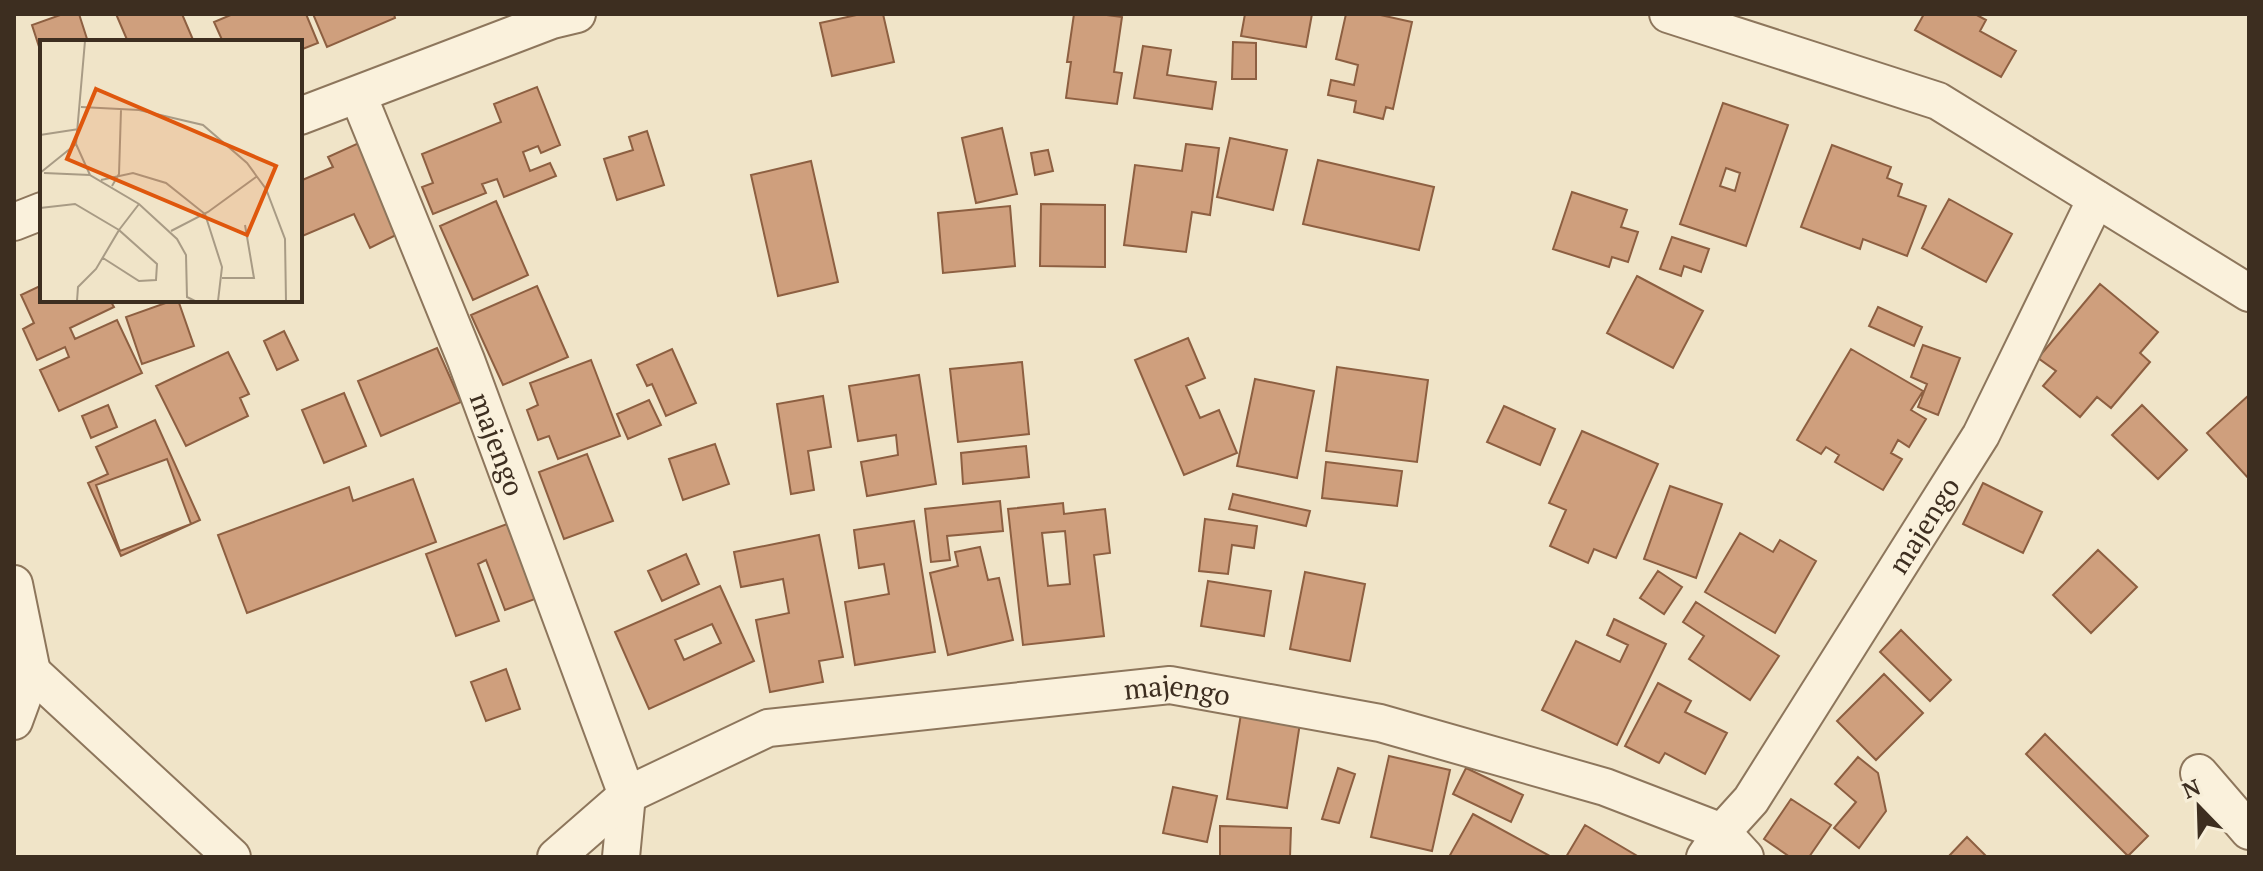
<svg xmlns="http://www.w3.org/2000/svg" width="2263" height="871" viewBox="0 0 2263 871" font-family="'PT Serif',serif">
  <style>
    .building { fill: #cf9f7d; stroke: #8d5f41; stroke-width: 2; fill-rule: evenodd }
    .lines { fill: none; stroke-linecap: round; stroke-linejoin: round }
    .street-casing { stroke: #8d765c; stroke-width: 40 }
    .street { stroke: #faf1dc; stroke-width: 36 }
    .labels { text-anchor: middle; stroke-width: 7; stroke-linejoin: round; paint-order: stroke }
    .street-label { font-size: 28px; fill: #3d2e20; stroke: #f7eed8 }
    .inset-road { fill: none; stroke: #a89b85; stroke-width: 2 }
    .view { fill: #df570d; fill-opacity: 0.15; stroke: #df570d; stroke-width: 4 }
    .inset-edge { fill: none; stroke: #3d2e20; stroke-width: 4 }
  </style>
  <rect width="100%" height="100%" fill="#f0e4c8"/>
  <path class="building" d="M63,14H79L88,42H42V56L32,25Z
    M116,14H182L194,42H128Z
    M233,14H306L318,43L300,50V42H223L214,22Z
    M313,14H394L395,18L327,47Z
    M861,14H883L894,62L832,76L820,23Z
    M1074,14H1099L1122,17L1114,72L1122,73L1117,104L1066,98L1071,62H1067Z
    M1245,14H1312L1306,47L1241,36Z
    M1346,14H1376L1412,22L1393,109L1386,107L1383,119L1354,112L1356,101L1328,95L1331,80L1354,85L1358,65L1336,59Z
    M1924,14H1975L1986,20L1980,31L2016,51L2001,77L1915,30Z
    M1233,42L1256,43V79H1232Z
    M1143,46L1171,50L1167,75L1216,82L1212,109L1134,98Z
    M537,87L560,145L541,153L538,146L523,152L530,171L550,163L556,176L504,197L497,179L482,184L486,193L433,214L422,187L433,183L422,154L501,122L494,104Z
    M1723,103L1788,125L1746,246L1680,224ZM1726,168L1740,173L1735,191L1720,186Z
    M1002,128L1017,194L976,203L962,138Z
    M647,131L664,185L617,200L604,159L633,150L629,137Z
    M1230,138L1287,150L1273,210L1217,197Z
    M361,142L402,232L370,248L354,214L300,237V181L333,167L328,157Z
    M1186,144L1219,148L1210,215L1192,212L1186,252L1124,245L1135,165L1182,171Z
    M1832,145L1891,167L1887,178L1902,184L1898,196L1926,206L1907,256L1863,239L1860,249L1801,227Z
    M1048,150L1053,171L1035,175L1031,153Z
    M1318,160L1434,187L1419,250L1303,224Z
    M811,161L838,282L778,296L751,175Z
    M1572,192L1627,210L1621,227L1638,232L1628,262L1612,257L1609,267L1553,249Z
    M1949,199L2012,234L1986,282L1922,248Z
    M496,201L528,275L473,300L440,226Z
    M1041,204L1105,205V267L1040,266Z
    M1010,206L1015,266L943,273L938,213Z
    M1672,237L1709,249L1701,272L1684,266L1681,276L1660,269Z
    M1637,276L1703,311L1673,368L1607,333Z
    M2100,284L2158,332L2140,353L2150,362L2111,408L2097,397L2080,417L2043,386L2056,371L2038,358Z
    M42,285V300H110L114,307L70,328L75,339L117,320L142,373L59,411L40,370L69,357L65,347L37,360L23,329L34,323L21,295Z
    M537,286L568,357L503,385L471,315Z
    M174,300H178L194,346L142,364L126,317Z
    M1878,307L1922,327L1914,346L1869,326Z
    M284,331L298,360L277,370L264,341Z
    M1188,338L1205,378L1186,386L1200,418L1219,410L1237,453L1184,475L1135,360Z
    M1923,345L1960,358L1938,415L1918,407L1927,384L1911,377Z
    M437,348L461,402L381,436L358,381Z
    M672,349L696,403L666,416L652,384L647,386L637,365Z
    M1851,349L1923,391L1911,410L1926,419L1909,447L1898,440L1891,453L1902,459L1883,490L1835,462L1839,455L1826,447L1821,454L1797,440Z
    M228,352L249,394L240,398L248,416L186,446L156,386Z
    M591,360L620,436L558,459L549,436L538,440L527,410L538,405L530,383Z
    M1022,362L1029,434L958,442L950,369Z
    M1337,367L1428,380L1417,462L1326,451Z
    M919,375L936,484L867,496L861,462L898,455L896,435L858,441L849,386Z
    M1255,379L1314,391L1297,478L1237,466Z
    M344,393L366,446L324,463L302,410Z
    M2249,395V479L2207,433Z
    M823,396L831,447L808,451L814,490L791,494L777,404Z
    M649,400L661,425L628,439L617,414Z
    M108,405L117,427L91,438L82,416Z
    M2142,405L2187,450L2158,479L2112,435Z
    M1504,406L1555,429L1540,465L1487,442Z
    M155,420L200,520L121,556L88,483L108,474L96,447Z
    M1582,431L1658,464L1616,558L1594,549L1588,563L1550,546L1566,510L1549,503Z
    M715,444L729,484L683,500L669,459Z
    M1026,446L1029,477L963,484L961,453Z
    M587,454L613,521L564,539L539,472Z
    M167,459L191,524L120,551L96,485Z
    M1326,462L1402,471L1397,506L1322,498Z
    M413,479L436,542L247,613L218,535L349,487L353,501Z
    M1983,483L2042,512L2023,553L1963,524Z
    M1670,486L1722,504L1696,578L1644,559Z
    M1233,494L1310,511L1306,526L1229,509Z
    M1000,501L1003,531L947,536L950,560L931,562L925,509Z
    M1063,503L1064,514L1105,509L1110,553L1094,555L1104,636L1023,645L1008,509ZM1065,531L1070,584L1048,586L1042,533Z
    M1205,519L1257,526L1254,548L1232,545L1228,574L1199,571Z
    M914,521L935,652L855,665L845,602L889,594L884,564L859,568L854,530Z
    M507,524L535,599L505,610L486,560L478,564L499,621L456,636L426,554Z
    M1740,533L1773,552L1780,540L1816,561L1775,633L1705,592Z
    M819,535L843,657L819,661L823,682L770,692L756,620L789,613L783,579L741,587L734,552Z
    M980,547L988,580L999,578L1013,640L948,655L930,573L958,566L955,552Z
    M2098,550L2137,587L2091,633L2053,595Z
    M686,554L699,584L662,601L648,571Z
    M1658,571L1682,587L1664,614L1640,598Z
    M1305,572L1365,584L1350,661L1290,649Z
    M1208,581L1271,591L1264,636L1201,626Z
    M720,586L754,661L649,709L615,632ZM712,624L721,643L684,660L675,640Z
    M1696,602L1779,656L1750,700L1689,659L1704,636L1683,622Z
    M1614,619L1666,644L1617,745L1542,710L1576,641L1620,662L1628,645L1607,635Z
    M1901,630L1951,680L1930,701L1880,652Z
    M506,669L520,709L486,721L471,682Z
    M1884,674L1923,713L1876,760L1837,721Z
    M1658,683L1691,701L1685,712L1727,733L1705,774L1665,753L1659,763L1625,746Z
    M1241,714L1300,723L1287,808L1227,799Z
    M2045,734L2148,836L2128,856L2026,754Z
    M1389,756L1450,770L1432,851L1371,837Z
    M1858,757L1878,773L1886,811L1859,848L1834,828L1856,802L1835,784Z
    M1338,768L1355,774L1339,823L1322,819Z
    M1466,768L1523,795L1511,822L1453,794Z
    M1173,787L1217,796L1207,842L1163,833Z
    M1791,799L1831,825L1809,857H1790L1764,839Z
    M1473,814L1550,856L1449,857Z
    M1585,825L1639,857H1566Z
    M1220,826L1291,828L1290,857H1220Z
    M1967,837L1987,857H1948Z"/>
  <g class="lines">
    <g class="street-casing">
      <g id="street">
        <path d="M1668,14L1938,101L2249,293"/>
        <path id="s1" d="M358,95L466,360L627,795L621,857"/>
        <path d="M300,116L552,20L577,14"/>
        <path d="M14,222L42,211"/>
        <path d="M14,584L32,672L14,721"/>
        <path d="M32,672L232,857"/>
        <path d="M2199,773L2249,831"/>
        <path id="s2" d="M556,857L627,795L768,728L1170,685L1380,723L1605,787L1722,832L1745,857"/>
        <path id="s3" d="M1705,857L1722,832L1751,800L1981,435L2096,199"/>
      </g>
    </g>
    <use href="#street" class="street"/>
  </g>
  <g class="labels">
    <g class="street-label">
      <text dy="10" stroke="none"><textPath href="#s1" startOffset="376">majengo</textPath></text>
      <text dy="10" stroke="none"><textPath href="#s3" startOffset="398">majengo</textPath></text>
      <text dy="10" stroke="none"><textPath href="#s2" startOffset="662">majengo</textPath></text>
    </g>
  </g>
  <g transform="translate(40 40)">
    <rect width="262" height="262" fill="#f0e4c8"/>
    <path class="inset-road" d="M41,67L99,70L163,85L207,123L226,149L245,199L246,261M0,95L39,89M36,104L50,135L99,164L137,199L146,215L147,257L155,261M0,133L36,104L45,1M4,133L50,135M61,140L93,133L126,143L165,174L182,227L178,261M72,146L79,134L81,70M0,168L35,164L79,190L56,229L38,247L37,261M131,191L168,172L216,137M63,218L99,241L116,240L117,224L79,190L99,164M182,238H214L205,185"/>
    <path class="view" d="M56,49L236,126L207,195L27,119Z"/>
    <rect width="262" height="262" class="inset-edge"/>
  </g>
  <rect width="2263" height="871" fill="none" stroke="#3d2e20" stroke-width="32"/>
  <g transform="translate(2199 807) rotate(337)" stroke="#f7eed8" stroke-width="6" paint-order="stroke">
  <path d="M0-6L14 30L0 20L-14 30Z" fill="#3d2e20"/>
  <text y="-12" font-size="22" font-weight="bold" text-anchor="middle" fill="#3d2e20">N</text>
  </g>
</svg>
